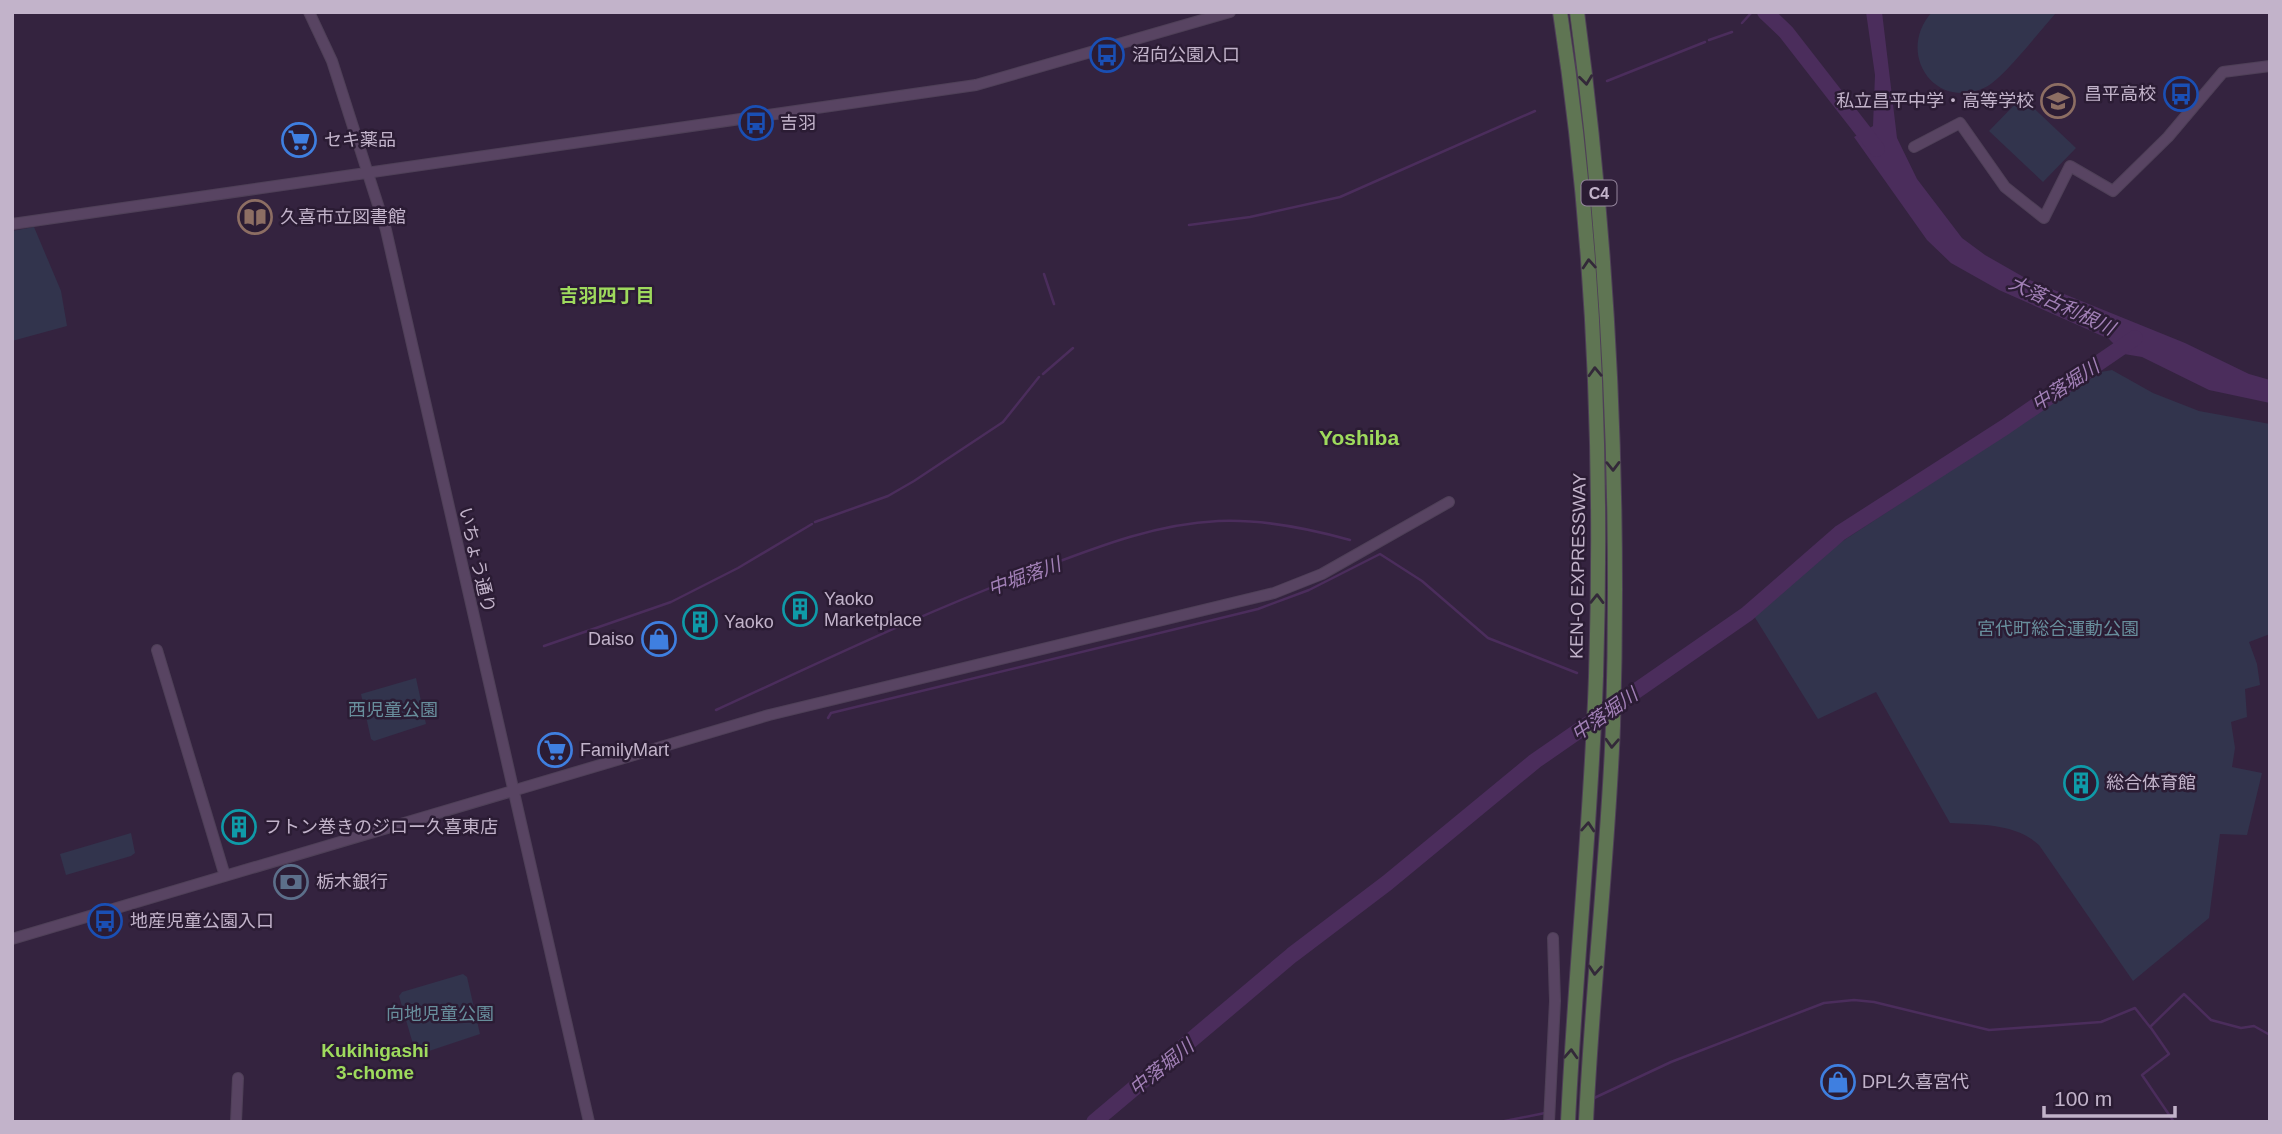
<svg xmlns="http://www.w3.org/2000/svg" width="2282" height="1134" viewBox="0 0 2282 1134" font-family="Arial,'Noto Sans JP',sans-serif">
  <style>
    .green { fill: #32344d }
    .water { fill: #4b2d5c }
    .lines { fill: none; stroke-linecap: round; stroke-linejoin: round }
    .stream { stroke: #4b2d5c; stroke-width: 2.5 }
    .river { stroke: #4b2d5c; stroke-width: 16 }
    .secondary-casing { stroke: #4f4058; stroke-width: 12 }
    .highway-casing { stroke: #4e3f57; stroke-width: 16 }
    .secondary { stroke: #584462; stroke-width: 10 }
    .highway { stroke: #5f7553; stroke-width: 14 }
    .oneway { stroke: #332939 }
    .labels { text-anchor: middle; stroke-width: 5; stroke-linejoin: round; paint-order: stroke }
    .shield { fill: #2b1c34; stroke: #95869d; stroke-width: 2 }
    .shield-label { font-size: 16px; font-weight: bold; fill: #c2b3ca }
    .poi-label { font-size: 18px; fill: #c2b3ca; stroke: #2b1c34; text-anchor: start }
    .street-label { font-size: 18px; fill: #c2b3ca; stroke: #2b1c34 }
    .park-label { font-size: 18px; fill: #688e9c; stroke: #2b1c34 }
    .neighbourhood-label { font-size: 19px; font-weight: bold; fill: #9eda5d; stroke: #2b1c34 }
    .water-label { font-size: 19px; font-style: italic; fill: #a280b7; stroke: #2b1c34 }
    .quarter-label { font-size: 21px; font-weight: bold; fill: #9eda5d; stroke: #2b1c34 }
  </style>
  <rect width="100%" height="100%" fill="#34233f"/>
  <path class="green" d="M1932,12H2057C2041,29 2003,79 1986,87C1935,112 1895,53 1932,12Z
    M2022,97L2076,148L2043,182L1989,131Z
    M34,227L61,291L67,326L12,341V231Z
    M2112,370L2153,393L2199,411L2270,424V634L2249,642L2257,664L2260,685L2245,689L2247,717L2231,722L2235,748L2232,767L2262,773L2247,835L2220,834L2209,918L2133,981L2039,845C2015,823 1981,825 1950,823L1876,692L1818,719L1754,616L1829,550L2101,372Z
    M416,678L426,724L374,741L371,739L361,694Z
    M131,833L135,853L131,856L66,875L60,854Z
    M463,974L467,977L480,1034L420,1054L415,1051L399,996L402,992Z"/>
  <path class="water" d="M1866,12H1882L1897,138L1917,179L1962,238L1985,255L2027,279L2185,343L2249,374L2270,380V403L2209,390L2142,357L2124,354L2109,339L1999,290L1951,263L1927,240L1854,137L1873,126L1875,75Z"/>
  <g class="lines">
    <path class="stream" d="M1742,23L1752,12
      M1709,40L1732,32
      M1607,81L1705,42
      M1189,225L1250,217L1340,197L1535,111
      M1044,274L1054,304
      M1043,374L1073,348
      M815,522L888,496L914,481L1003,422L1039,377
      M544,646L671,602L738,568L812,524
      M716,710C823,661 929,610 1039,569C1097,547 1155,524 1218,521C1262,519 1307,528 1350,540
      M828,718L831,713L1258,609L1309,590L1380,554L1422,581L1488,638L1577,673
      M2151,1028L2169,1054L2142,1075L2174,1122
      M1592,1099L1671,1062L1824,1003L1854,1000L1874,1002L1989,1030L2101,1022L2135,1008L2150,1027L2184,994L2211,1020L2241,1028L2254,1026L2270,1035
      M1500,1122L1545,1113"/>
    <path class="river" d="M1765,12L1786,32L1877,149
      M1094,1122L1292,955L1387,883L1535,761L1747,614L1840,533L2005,427L2135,338"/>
    <g class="secondary-casing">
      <path id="secondary" d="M309,12L332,61L386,230L589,1122
        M1914,147L1960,123L2005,187L2044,218L2070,166L2113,191L2168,137L2223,72L2270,66
        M12,224L976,85L1230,12
        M157,650L225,876
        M12,939L769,715L1274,593L1322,574L1449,502
        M236,1122L238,1078
        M1549,1122L1555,1001L1553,938"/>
    </g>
    <g class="highway-casing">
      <path id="highway" d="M1560,12C1594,232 1603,454 1596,676C1591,825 1575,973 1568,1122
        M1577,12C1609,249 1620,487 1613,726C1608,858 1592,990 1586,1122"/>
    </g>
    <use href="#secondary" class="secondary"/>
    <use href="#highway" class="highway"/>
  </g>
  <defs><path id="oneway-chevron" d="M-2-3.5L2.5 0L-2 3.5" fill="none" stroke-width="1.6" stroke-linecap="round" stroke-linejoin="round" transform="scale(1.75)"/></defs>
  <g class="oneway">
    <use href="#oneway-chevron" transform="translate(1586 80) rotate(83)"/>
    <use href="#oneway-chevron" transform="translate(1589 264) rotate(-94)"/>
    <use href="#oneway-chevron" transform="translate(1595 372) rotate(-92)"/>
    <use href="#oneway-chevron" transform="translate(1613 466) rotate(89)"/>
    <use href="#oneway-chevron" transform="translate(1597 599) rotate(-89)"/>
    <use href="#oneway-chevron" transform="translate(1612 743) rotate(93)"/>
    <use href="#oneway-chevron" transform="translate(1588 827) rotate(-86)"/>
    <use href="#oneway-chevron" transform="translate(1595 970) rotate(94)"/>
    <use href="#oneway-chevron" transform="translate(1571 1054) rotate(-87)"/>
  </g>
  <defs>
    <g id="bus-ring" transform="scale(1.75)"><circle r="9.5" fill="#2b1c34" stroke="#1a4fb4" stroke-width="1.5"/><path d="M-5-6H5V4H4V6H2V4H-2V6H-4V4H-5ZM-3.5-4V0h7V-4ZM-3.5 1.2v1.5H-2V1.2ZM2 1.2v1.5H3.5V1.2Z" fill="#1a4fb4"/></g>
    <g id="school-ring" transform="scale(1.75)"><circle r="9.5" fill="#2b1c34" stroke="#8d6e63" stroke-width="1.5"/><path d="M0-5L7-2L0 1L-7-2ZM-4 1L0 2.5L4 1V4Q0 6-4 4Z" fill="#8d6e63"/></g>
    <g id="supermarket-ring" transform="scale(1.75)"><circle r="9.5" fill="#2b1c34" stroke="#3f7fe0" stroke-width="1.5"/><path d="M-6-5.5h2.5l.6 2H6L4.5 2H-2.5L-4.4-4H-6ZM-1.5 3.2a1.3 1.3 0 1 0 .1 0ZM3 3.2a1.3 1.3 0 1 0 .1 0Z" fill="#3f7fe0"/></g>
    <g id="library-ring" transform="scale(1.75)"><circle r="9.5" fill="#2b1c34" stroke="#8d6e63" stroke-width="1.5"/><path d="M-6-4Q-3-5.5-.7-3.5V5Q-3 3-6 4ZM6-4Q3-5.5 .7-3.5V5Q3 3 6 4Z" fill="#8d6e63"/></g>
    <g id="building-ring" transform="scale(1.75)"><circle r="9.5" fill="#2b1c34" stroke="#0f9aa8" stroke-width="1.5"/><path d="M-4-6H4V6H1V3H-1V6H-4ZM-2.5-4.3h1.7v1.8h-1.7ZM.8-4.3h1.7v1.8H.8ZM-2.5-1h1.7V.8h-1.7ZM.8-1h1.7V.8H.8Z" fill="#0f9aa8"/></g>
    <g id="shop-ring" transform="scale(1.75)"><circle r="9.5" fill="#2b1c34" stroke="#3f7fe0" stroke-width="1.5"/><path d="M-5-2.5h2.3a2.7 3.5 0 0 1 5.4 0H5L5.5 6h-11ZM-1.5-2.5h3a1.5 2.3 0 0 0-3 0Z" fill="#3f7fe0"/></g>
    <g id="bank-ring" transform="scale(1.75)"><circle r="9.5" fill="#2b1c34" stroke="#5c6f8a" stroke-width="1.5"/><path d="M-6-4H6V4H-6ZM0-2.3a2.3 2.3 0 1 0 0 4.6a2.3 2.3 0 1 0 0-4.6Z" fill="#5c6f8a"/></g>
  </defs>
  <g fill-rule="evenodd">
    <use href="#bus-ring" x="1107" y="55"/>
    <use href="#bus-ring" x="2181" y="94"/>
    <use href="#school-ring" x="2058" y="101"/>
    <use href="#bus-ring" x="756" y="123"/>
    <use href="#supermarket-ring" x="299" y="140"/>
    <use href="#library-ring" x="255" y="217"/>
    <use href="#building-ring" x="800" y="609"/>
    <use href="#building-ring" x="700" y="622"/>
    <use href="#shop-ring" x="659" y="639"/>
    <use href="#supermarket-ring" x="555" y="750"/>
    <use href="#building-ring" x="2081" y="783"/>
    <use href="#building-ring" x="239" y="827"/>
    <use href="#bank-ring" x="291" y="882"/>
    <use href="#bus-ring" x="105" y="921"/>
    <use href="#shop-ring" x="1838" y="1082"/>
  </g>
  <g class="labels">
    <rect class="shield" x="1581.5" y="180.5" width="35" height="25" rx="5"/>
    <g class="shield-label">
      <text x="1599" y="199">C4</text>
    </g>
    <g class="poi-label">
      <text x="1132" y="61">沼向公園入口</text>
      <text x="2156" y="100" text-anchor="end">昌平高校</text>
      <text x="2034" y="107" text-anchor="end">私立昌平中学・高等学校</text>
      <text x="780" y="129">吉羽</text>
      <text x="324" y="146">セキ薬品</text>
      <text x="280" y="223">久喜市立図書館</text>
      <text x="824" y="605">Yaoko<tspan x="824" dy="21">Marketplace</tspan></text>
      <text x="724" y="628">Yaoko</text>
      <text x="634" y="645" text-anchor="end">Daiso</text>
      <text x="580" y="756">FamilyMart</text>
      <text x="2106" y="789">総合体育館</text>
      <text x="264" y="833">フトン巻きのジロー久喜東店</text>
      <text x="316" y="888">栃木銀行</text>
      <text x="130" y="927">地産児童公園入口</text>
      <text x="1862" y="1088">DPL久喜宮代</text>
    </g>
    <g class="street-label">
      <text transform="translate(477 560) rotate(77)" y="6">いちょう通り</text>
      <text transform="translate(1578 566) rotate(-89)" y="6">KEN-O EXPRESSWAY</text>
    </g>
    <g class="park-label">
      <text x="2058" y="635">宮代町総合運動公園</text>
      <text x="393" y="716">西児童公園</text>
      <text x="440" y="1020">向地児童公園</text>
    </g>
    <g class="neighbourhood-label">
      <text x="607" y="302">吉羽四丁目</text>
      <text x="375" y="1057">Kukihigashi<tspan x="375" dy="22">3-chome</tspan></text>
    </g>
    <g class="water-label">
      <text transform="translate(2062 305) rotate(25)" y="7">大落古利根川</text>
      <text transform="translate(2065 385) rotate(-33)" y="7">中落堀川</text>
      <text transform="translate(1024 576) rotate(-20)" y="7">中堀落川</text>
      <text transform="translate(1604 714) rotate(-35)" y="7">中落堀川</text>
      <text transform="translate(1161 1067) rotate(-39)" y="7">中落堀川</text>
    </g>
    <g class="quarter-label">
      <text x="1359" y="445">Yoshiba</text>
    </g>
  </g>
  <rect width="2282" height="1134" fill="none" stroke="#c2b3ca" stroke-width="28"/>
  <path d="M2044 1106v10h131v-10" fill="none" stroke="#c2b3ca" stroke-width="3.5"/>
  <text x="2054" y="1106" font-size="21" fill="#c2b3ca" stroke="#2b1c34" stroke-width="5" paint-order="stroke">100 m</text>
</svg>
